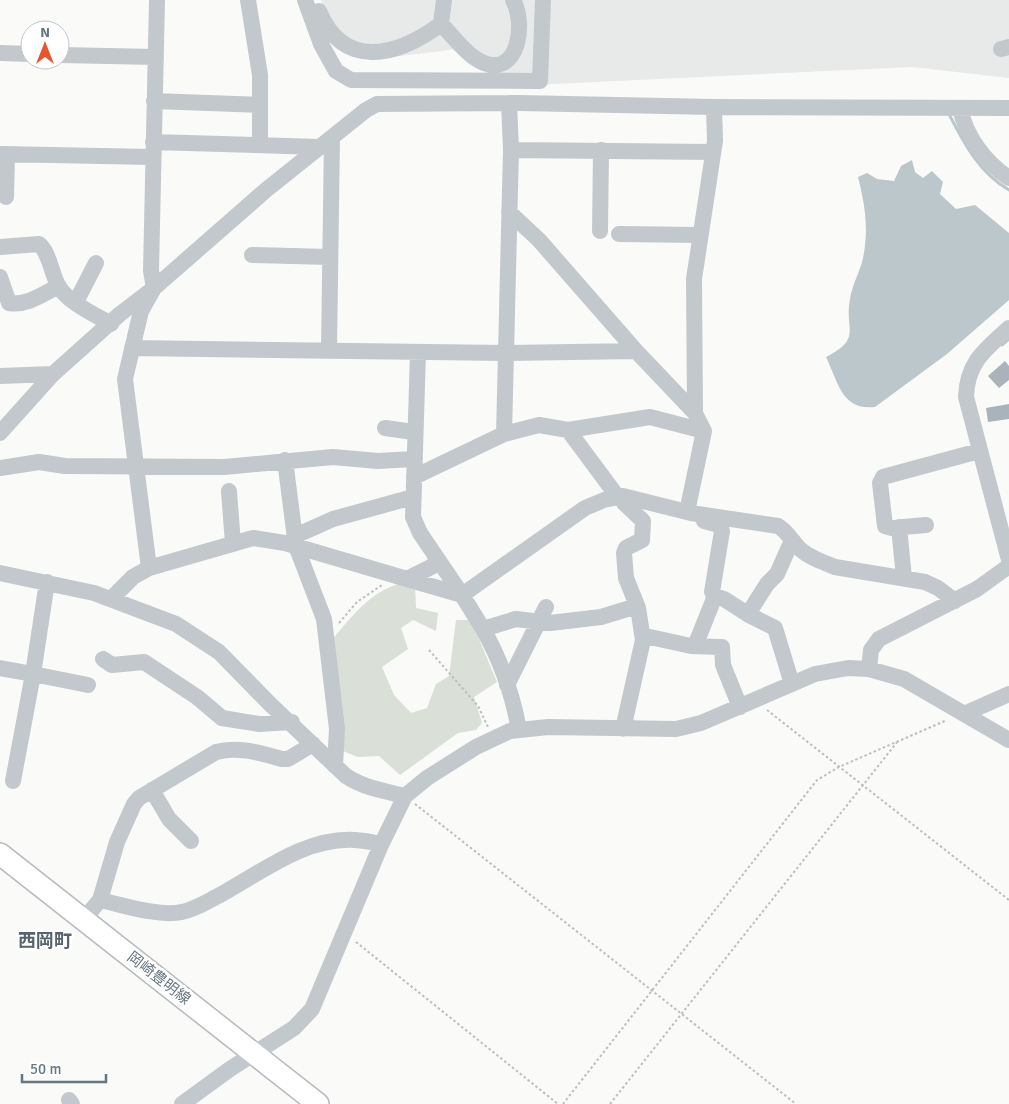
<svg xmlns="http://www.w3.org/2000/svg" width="1009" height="1104" viewBox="0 0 1009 1104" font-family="Signika,'Noto Sans JP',sans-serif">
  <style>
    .built { fill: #e8e9e9 }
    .green { fill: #dadfd7 }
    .water { fill: #bbc7cb }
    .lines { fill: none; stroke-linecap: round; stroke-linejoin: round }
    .stream { stroke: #bbc7cb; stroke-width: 3 }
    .building { fill: #aab3b9 }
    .major-casing { stroke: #b5babe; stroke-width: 24 }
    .path { stroke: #bbbfc2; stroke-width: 2; stroke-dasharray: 2.5 2.5; stroke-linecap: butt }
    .minor { stroke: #c3c8cc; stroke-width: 16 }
    .major { stroke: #fff; stroke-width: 21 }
    .labels { text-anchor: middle; stroke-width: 5; stroke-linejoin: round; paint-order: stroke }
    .street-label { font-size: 15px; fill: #657683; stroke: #fff }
    .quarter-label { font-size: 18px; font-weight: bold; fill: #57646e; stroke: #fff }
  </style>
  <rect width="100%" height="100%" fill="#fafaf8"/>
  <path class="built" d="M321,0H1009V78L912,67L511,86L475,47L400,56L357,46L331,26Z"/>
  <path class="green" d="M406,582L415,585L416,608L438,613L436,631L413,620L401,628L408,649L382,667L394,695L411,713L427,708L436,684L449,676L456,620H471L497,682L474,697L482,723L476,730L458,733L400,775L379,756L358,757L340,750L331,641C353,615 372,589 406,582Z"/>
  <path class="water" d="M912,160L915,172L923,178L932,171L943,182L940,194L956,209L975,205L1009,233V300L947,354L875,407C842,411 838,382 826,357C863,338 844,330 850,299C852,285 860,272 863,258C869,229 865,205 858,177L867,173L877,179L894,181L901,166Z"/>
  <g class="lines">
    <path class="stream" d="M950,116C965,145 980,173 1009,190
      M1002,345L1009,339"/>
  </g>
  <path class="building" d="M1005,361L1009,366V380L999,388L988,376Z
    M1009,404V419L988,422L986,408Z"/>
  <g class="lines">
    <g class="major-casing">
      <path id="major" d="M0,854L318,1104"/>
    </g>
    <path class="path" d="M339,623L357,602L382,585
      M429,650L478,706L488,727
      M767,710L1009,900
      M415,804L796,1104
      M356,942L558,1104
      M563,1104L817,780L839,767L947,720
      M610,1104L898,741"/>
    <path class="minor" d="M248,0L260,75V144
      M305,0L321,44L336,71L351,80L540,81L543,0
      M319,11C344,71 398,56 441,24L444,0
      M441,24C453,36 468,57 484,63C519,76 526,23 513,0
      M1001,49L1009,47
      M0,53L30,54
      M60,55L156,57
      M154,101L260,105
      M960,108C966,137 985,162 1009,178
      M153,142L319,147
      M511,150L712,152
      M0,154L152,157
      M6,197L7,154
      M509,212L539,240L636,351
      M600,231L601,150
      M619,234L699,235
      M0,247L39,244C50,253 51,274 59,287C69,303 94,314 111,324
      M252,255L330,257
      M0,277L9,303C27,306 43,294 59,286
      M76,302L96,263
      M1009,328C985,350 967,362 966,397L1009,560
      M132,348L506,353L636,351L695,413L704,431L687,512
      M329,350L332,137
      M418,352L413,517L420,533L462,595L585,508L604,500L623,496L691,513L778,526C787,531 791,540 798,547C807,557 823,562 835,567L925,582L938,588L955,601
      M0,376L53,374
      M695,413L694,279L715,141L714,107
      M385,428L414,432
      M568,430L617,496
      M0,433L53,374L120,314L154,288L266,190L366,110L377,104L519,103L714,107L1009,108
      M504,434L511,150L509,103
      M285,460L296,546L324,619L337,729L335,766
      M0,468L39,462L65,466L224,467L333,457L378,461L413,459
      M414,477L504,434L539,425L568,430L650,417L704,431
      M229,491L233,544
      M622,496L624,503L643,521L642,540L626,548L624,553L626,578L638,608L643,640
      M704,521L719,525L722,531L712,592L715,596
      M926,525L892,528L885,526L880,483L883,477L979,451
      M899,527L904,578
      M295,536L333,519L413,497
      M149,568L125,379L141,311L154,288L151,271L157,0
      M0,573L94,593L176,624L219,652L271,705L346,776C364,788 384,791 405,796
      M407,579L462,595L483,629
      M47,582L33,674L88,685
      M112,598L133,577L149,568L253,538L285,543L407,579L433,566L437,558
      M748,614L767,584L777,574L789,547L794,542
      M695,646L715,596L724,599L749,615L775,628L792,684
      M103,659L112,665L144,662L197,697L222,718L259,724L292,722
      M0,668L33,674L13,781
      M869,669L871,650L879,639L977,589L1009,566
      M507,685L546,607
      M964,714L1009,694
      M623,729L643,640L650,637L691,646L722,647L723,665L740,707
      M519,730C513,696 500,659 483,629L516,619L550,623L601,617L637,606
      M152,790L169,819L191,841
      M100,900C123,905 159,917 182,912C196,909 208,901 220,895C262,872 305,837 355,840C364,841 372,841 381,845
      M84,919L100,900L117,842L134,804L139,798L216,752C238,746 260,753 282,759H288L313,744
      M69,1100L72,1104
      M182,1104L230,1069L294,1028L312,1009L381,845L405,796L427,778L476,747L510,731L548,727L676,729L701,723L815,674L848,668L869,669L904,679L1009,740"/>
    <use href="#major" class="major"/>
  </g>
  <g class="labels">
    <g class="street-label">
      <text transform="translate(159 978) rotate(38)" y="5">岡崎豊明線</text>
    </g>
    <g class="quarter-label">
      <text x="45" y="947">西岡町</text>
    </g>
  </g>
  <g transform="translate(45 45)"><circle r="24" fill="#ffffff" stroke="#c1c8cd"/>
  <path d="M0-4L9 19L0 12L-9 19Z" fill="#e4572e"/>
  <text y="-8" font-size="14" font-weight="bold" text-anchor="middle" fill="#657683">N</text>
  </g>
  <path d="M22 1074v8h84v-8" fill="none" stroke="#657683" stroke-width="2.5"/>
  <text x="30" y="1074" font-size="15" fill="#657683" stroke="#ffffff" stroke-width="4" paint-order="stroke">50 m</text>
</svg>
